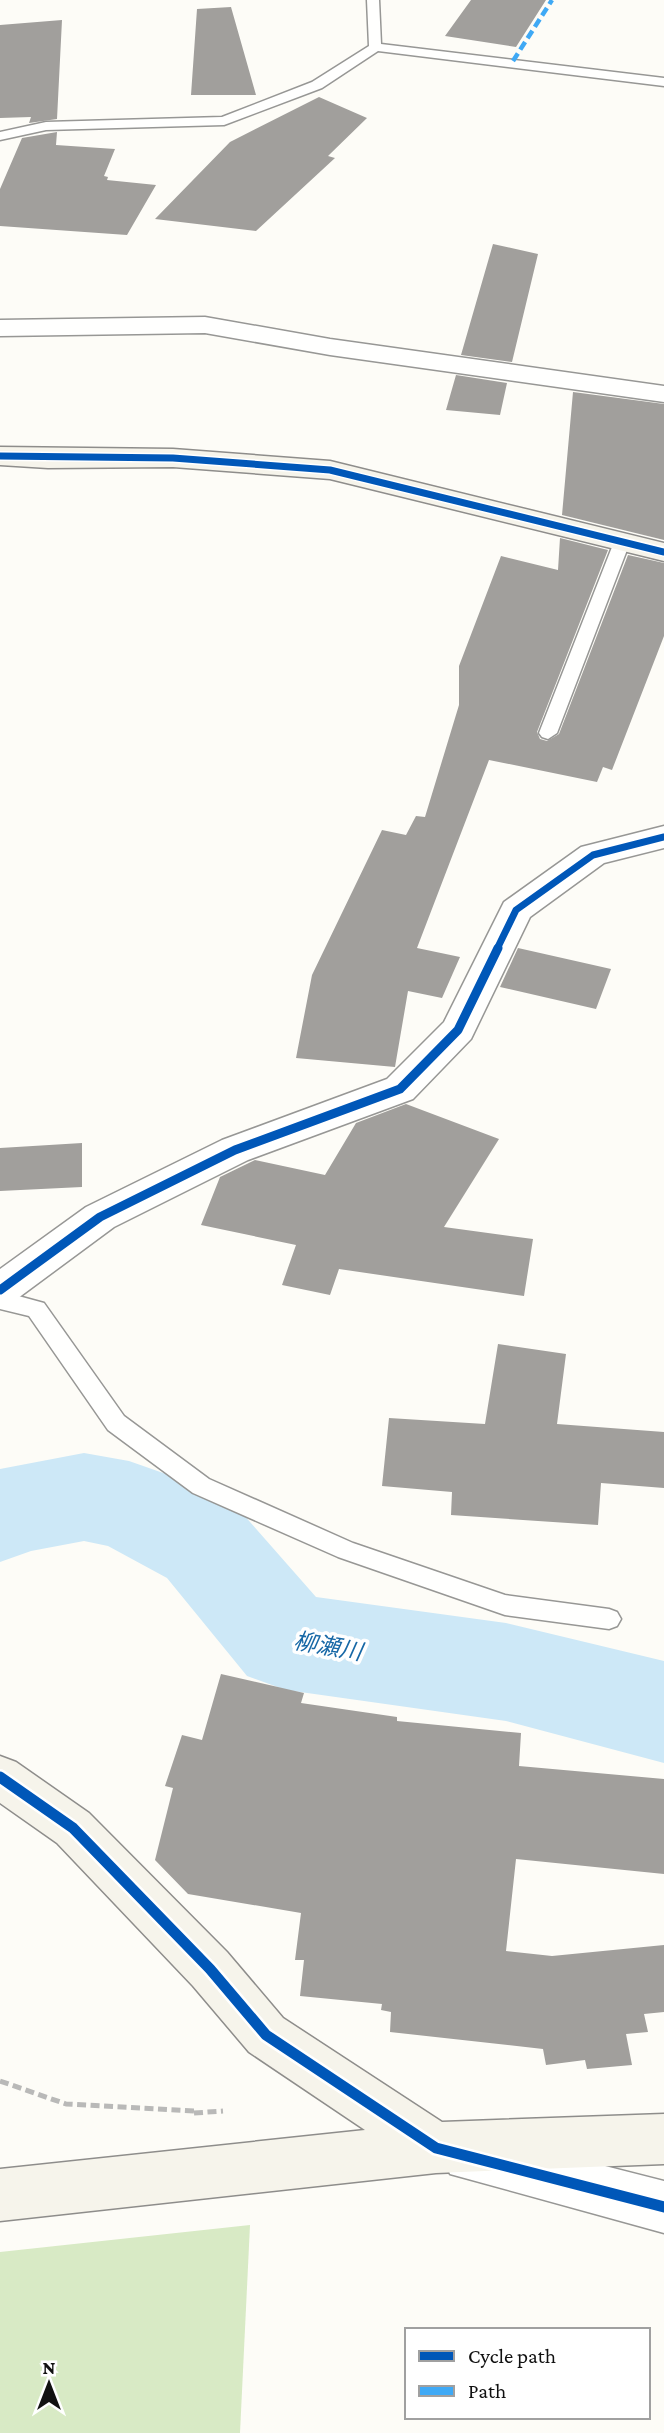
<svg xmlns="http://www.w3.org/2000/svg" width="664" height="2433" viewBox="0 0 664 2433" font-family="'Crimson Pro','Noto Sans JP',serif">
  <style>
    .forest { fill: #d8eac5 }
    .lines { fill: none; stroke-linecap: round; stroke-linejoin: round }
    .river { fill: #cde8f7; fill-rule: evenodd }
    .building { fill: #a19f9c }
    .lane-casing { stroke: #979795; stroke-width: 3 }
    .street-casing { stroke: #979795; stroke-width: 3 }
    .secondary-casing { stroke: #8e8d8b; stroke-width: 3 }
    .path { stroke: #b9b9b8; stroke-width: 5; stroke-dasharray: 9 4.5; stroke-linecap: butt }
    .lane { fill: #fffffe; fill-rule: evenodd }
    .street { fill: #fffffe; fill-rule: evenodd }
    .secondary { fill: #f6f4eb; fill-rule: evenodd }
    .quiet { stroke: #3fa9f5; stroke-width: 4.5; stroke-dasharray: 9 4.5; stroke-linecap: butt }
    .cycleway-far2-casing { stroke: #fff; stroke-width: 10 }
    .cycleway-far1-casing { stroke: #fff; stroke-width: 13 }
    .cycleway-casing { stroke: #fff; stroke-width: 16 }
    .cycleway-far2 { stroke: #0057b8; stroke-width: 7 }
    .cycleway-far1 { stroke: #0057b8; stroke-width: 9 }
    .cycleway { stroke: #0057b8; stroke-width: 11 }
    .labels { text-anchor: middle; stroke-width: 7; stroke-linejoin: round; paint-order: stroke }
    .water-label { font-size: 23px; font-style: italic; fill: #1768a6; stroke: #fff }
  </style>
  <rect width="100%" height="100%" fill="#fdfcf7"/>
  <path class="forest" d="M250,2225L240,2433H0V2252Z"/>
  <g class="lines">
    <path class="river" d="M84,1453L129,1461L166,1474L243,1514L316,1597L506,1623L664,1661V1763L506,1721L286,1690L247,1676L167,1578L108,1546L84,1541L31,1551L0,1562V1469Z"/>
  </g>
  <path class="building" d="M471,0H546L516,47L445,36Z
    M231,7L256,95H191L197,9Z
    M62,20L57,119L29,123L31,117L0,118V25Z
    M319,97L367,118L328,156L335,158L256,231L155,219L230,142Z
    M57,132L56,145L115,149L104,176L108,177L107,180L156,185L127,235L0,226V189L22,138Z
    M493,244L538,254L512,362L461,355Z
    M456,375L507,383L500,415L446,410Z
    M573,392L664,404V540L562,515Z
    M560,538L608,550L537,732L540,739L547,741L559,734L628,555L664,563V636L612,770L603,767L597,782L489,760L417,948L460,957L442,998L408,991L395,1067L296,1058L312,975L382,830L406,835L416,816L425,817L459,705V666L501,556L558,570Z
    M518,948L611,969L596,1009L500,987Z
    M406,1104L499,1139L444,1227L533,1239L524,1296L339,1269L330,1295L282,1285L296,1245L201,1225L220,1177L255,1160L325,1175L356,1123Z
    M82,1143V1187L0,1191V1148Z
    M498,1344L566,1354L557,1424L664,1432V1488L601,1483L598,1525L451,1515L452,1492L382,1486L389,1418L485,1424Z
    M221,1674L304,1693L301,1703L397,1717V1721L521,1733L519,1766L664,1779V1874L516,1859L506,1951L552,1956L664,1945V2012L644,2014L648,2032L626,2034L632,2065L587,2069L585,2060L546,2065L543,2049L390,2032L391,2012L381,2010L382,2004L300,1996L304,1960H295L301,1913L188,1894L155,1860L173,1788L165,1786L182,1735L202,1740Z"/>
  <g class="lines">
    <g class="lane-casing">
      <path id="lane" d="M367,0H379L381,44L664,78V86L378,51L322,88L224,125L46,130L0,140V132L46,122L222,117L312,82L369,46Z
        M622,537L630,542L557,733L548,739L542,737L539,733L614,542Z
        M0,1291L44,1303L124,1416L209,1479L353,1543L505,1595L609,1609L617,1612L621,1619L617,1626L609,1629L505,1615L338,1557L193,1493L108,1430L29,1316L0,1309Z"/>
    </g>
    <g class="street-casing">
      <path id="street" d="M205,317L330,339L664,386V402L330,355L205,333L0,336V320Z
        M664,826V848L604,863L530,917L471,1039L413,1099L248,1160L114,1227L14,1301L0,1306V1269L86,1207L222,1140L387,1079L444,1022L504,902L581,847Z
        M468,2131L664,2181V2233L450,2174L443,2156L450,2138Z"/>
    </g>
    <g class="secondary-casing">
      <path id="secondary" d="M0,447L173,449L330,461L664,543V561L330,479L173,467L48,468L0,465Z
        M0,1756L16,1762L89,1813L227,1952L283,2018L442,2122L664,2114V2164L436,2173L0,2221V2169L365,2130L249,2052L193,1986L57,1843L0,1803Z"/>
    </g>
    <path class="path" d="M0,2081L66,2104L194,2111
      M194,2113L223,2111"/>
    <use href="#lane" class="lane"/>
    <use href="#street" class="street"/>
    <use href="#secondary" class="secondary"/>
    <path class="quiet" d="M513,61L552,0"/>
    <g class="cycleway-far2-casing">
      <path id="cycleway-far2" d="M0,456L173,458L330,470L664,552
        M497,949L516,910L593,855L664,837"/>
    </g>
    <g class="cycleway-far1-casing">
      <path id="cycleway-far1" d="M0,1290L100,1217L235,1150L400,1089L458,1030L498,948"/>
    </g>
    <g class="cycleway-casing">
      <path id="cycleway" d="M0,1777L73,1828L210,1969L266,2035L436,2148L664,2207"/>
    </g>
    <use href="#cycleway-far2" class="cycleway-far2"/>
    <use href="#cycleway-far1" class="cycleway-far1"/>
    <use href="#cycleway" class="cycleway"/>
  </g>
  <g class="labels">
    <g class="water-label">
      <text transform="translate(328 1646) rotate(10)" y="8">柳瀬川</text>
    </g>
  </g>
  <rect x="405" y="2328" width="245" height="91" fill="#ffffff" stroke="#a0a0a0" stroke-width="2"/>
  <rect x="419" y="2351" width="35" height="10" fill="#0057b8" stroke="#a0a0a0" stroke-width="2"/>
  <text x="468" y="2363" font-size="21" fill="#111111">Cycle path</text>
  <rect x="419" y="2386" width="35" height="10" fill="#3fa9f5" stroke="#a0a0a0" stroke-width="2"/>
  <text x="468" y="2398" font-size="21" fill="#111111">Path</text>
  <g transform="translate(49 2384)" stroke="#ffffff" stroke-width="5" paint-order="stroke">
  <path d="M0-5L12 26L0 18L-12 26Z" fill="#111111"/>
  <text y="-10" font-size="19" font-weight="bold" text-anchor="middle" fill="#111111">N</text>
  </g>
</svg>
